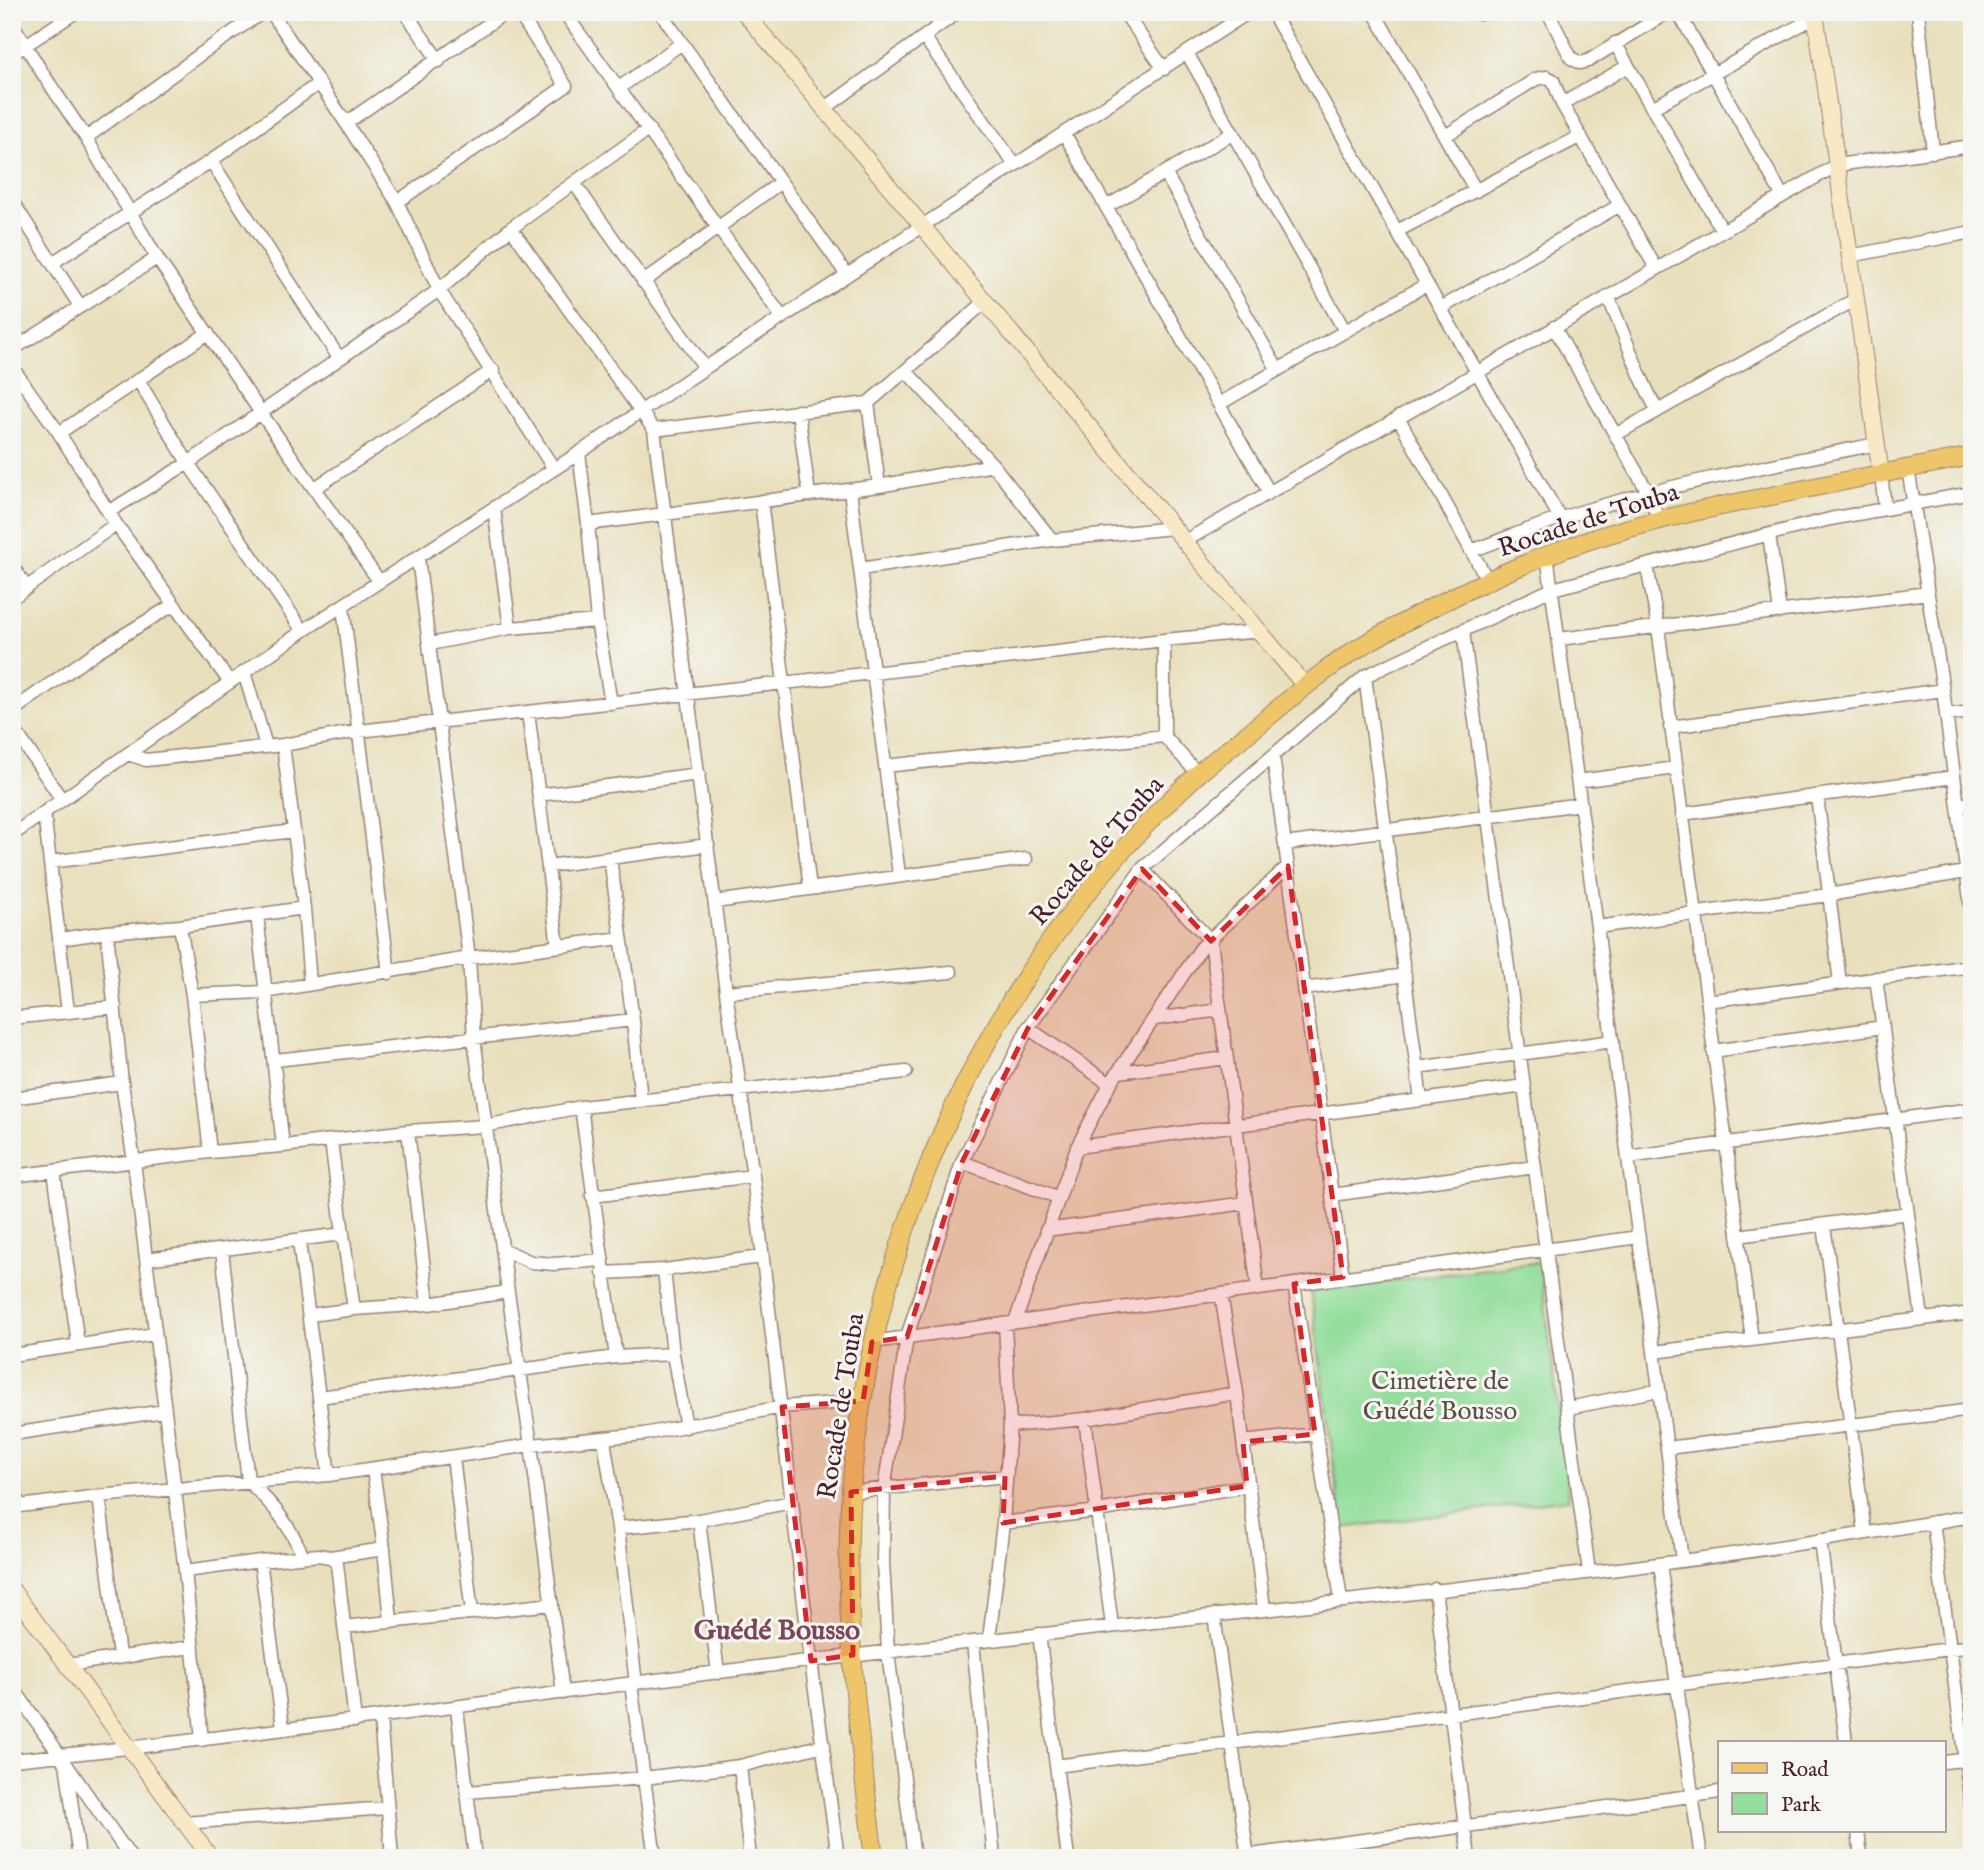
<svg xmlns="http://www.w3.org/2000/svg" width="1984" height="1870" viewBox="0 0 1984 1870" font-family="'IM FELL English',serif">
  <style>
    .green { fill: #93de9b; stroke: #6e7e63; stroke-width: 2 }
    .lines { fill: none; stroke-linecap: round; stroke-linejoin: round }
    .street-casing { stroke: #998074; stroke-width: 15 }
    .secondary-casing { stroke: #998074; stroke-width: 18 }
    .primary-casing { stroke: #998074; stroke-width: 20 }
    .street { stroke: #fff; stroke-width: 12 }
    .secondary { stroke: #f8e8c3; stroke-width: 16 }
    .primary { stroke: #eec569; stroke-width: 18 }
    .marked { fill: #d62828; fill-opacity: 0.2; stroke: #d62828; stroke-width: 5; stroke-dasharray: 14 9; stroke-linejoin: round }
    .labels { text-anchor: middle; stroke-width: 6; stroke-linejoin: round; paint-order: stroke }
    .street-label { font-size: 26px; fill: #4a1f2b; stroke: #f6f6f2 }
    .park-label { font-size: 26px; fill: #5c4f47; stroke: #f6f6f2 }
    .neighbourhood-label { font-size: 28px; font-weight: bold; fill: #7c4657; stroke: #f6f6f2 }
  </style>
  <rect width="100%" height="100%" fill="#f6f6f2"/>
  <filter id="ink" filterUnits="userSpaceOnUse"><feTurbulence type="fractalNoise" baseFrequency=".0143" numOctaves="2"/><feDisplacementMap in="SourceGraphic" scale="14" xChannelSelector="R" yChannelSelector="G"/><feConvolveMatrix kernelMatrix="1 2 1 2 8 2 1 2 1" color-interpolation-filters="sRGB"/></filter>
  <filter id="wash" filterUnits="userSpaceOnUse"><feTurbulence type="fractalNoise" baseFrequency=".00686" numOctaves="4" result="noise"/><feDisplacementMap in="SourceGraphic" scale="28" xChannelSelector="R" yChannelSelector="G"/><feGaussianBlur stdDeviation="1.57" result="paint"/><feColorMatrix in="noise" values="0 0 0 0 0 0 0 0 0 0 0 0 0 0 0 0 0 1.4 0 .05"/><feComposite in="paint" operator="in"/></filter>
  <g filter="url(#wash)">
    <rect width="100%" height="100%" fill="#e8e0bd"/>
    <path class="green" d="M1540,1262L1569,1499L1342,1528L1311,1291Z"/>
  </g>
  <g filter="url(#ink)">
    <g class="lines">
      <g class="street-casing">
        <path id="street" d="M271,12L346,123L397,202L439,290L554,469
          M405,12L439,61
          M564,12L782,317
          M660,12L847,275
          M1124,12L1164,69
          M1272,12L1560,518
          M1374,12L1476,191
          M1548,12L1571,58L1580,63L1588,61L1668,12
          M1678,12L1782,195
          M1918,12L1933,152
          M1479,14L1482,12
          M12,23L43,74L86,138L157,258L261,413L379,581
          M924,37L1015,165
          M1615,43L1722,230
          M1187,53L1345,331
          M12,54L76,12
          M619,88L682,43
          M1562,104L1628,66
          M1652,108L1815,17
          M824,109L958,12
          M346,123L506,12
          M1064,133L1269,492
          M1445,136L1536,79L1547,77L1553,80L1562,104L1656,268
          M86,138L205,51L263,12
          M211,161L339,358
          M1165,173L1278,370
          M574,183L705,368
          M12,201L80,306
          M397,202L566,86L518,12
          M1106,207L1233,133
          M511,228L654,430L726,992L753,1176L811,1661L838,1858
          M1397,231L1581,136
          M1850,256L1972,232
          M52,263L211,161L319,83
          M643,282L781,182
          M1608,296L1640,375L1657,411
          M1441,308L1620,205
          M1554,327L1649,494L1658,518
          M12,350L157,258
          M12,367L59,433L116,524L229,681
          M906,371L993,465L1052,540
          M138,380L188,463L303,631
          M868,403L879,486
          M1219,404L1427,284
          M798,411L809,495
          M1398,417L1488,581
          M654,430L868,403L985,302
          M59,433L208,333
          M1615,435L1856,299
          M579,453L588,524L597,621L611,703
          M1908,468L1943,690L1972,915
          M1881,474L1885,509
          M315,488L493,370
          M850,490L899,875
          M761,501L810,888
          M494,508L510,628
          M108,512L188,463L439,290L511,228L649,129
          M588,524L879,486L993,465
          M1769,535L1780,612
          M1185,541L1837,165L1972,146
          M1471,551C1501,540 1531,528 1561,518C1665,485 1771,465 1877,444
          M1547,555L1682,1560
          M418,558L469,958L474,1038L508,1292L531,1445L563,1693
          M12,566L27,588
          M1647,566L1658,627L1752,1340
          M860,569L1052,540L1173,528
          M12,598L116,524
          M343,607L389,973
          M1463,631L1589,1572
          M1559,639L1928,593
          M1164,640V736L1198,774
          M430,644L510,628L597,621
          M244,672L266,746
          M1365,676L1421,1100
          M12,711L96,652L173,605
          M528,712L558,946
          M1946,715L1972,712
          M12,726L62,800
          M1670,727L1943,690
          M283,745L304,908L310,984
          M128,754L146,760L283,745L359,731L1164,640L1260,631
          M1273,756L1343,1277
          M885,766L1164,736
          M1578,781L1676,768
          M539,795L699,774
          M1817,796L1840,983
          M1958,805L1972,803
          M44,813L68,1012
          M1682,814L1954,777
          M12,835L303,631L579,453L705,368L1249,12
          M1285,844L1581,804
          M610,858L633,1020L641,1101
          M50,862L293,831
          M548,866L708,845
          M1142,869L1211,941L1258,1289
          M715,902L1026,859
          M257,915L283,1146
          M180,926L192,995L210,1152
          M1597,927L1828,895L1966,872
          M107,932L122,1083L134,1162L185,1571L202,1740
          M60,939L107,932L180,926L304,908
          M1876,978L1922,1318
          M1304,989L1405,975
          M726,992L951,972
          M192,995L264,992L469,958L621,938
          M1707,1001L1972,966
          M12,1018L115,1007
          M1155,1019L1220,1010
          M1028,1028L1110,1084
          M1713,1051L1883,1027
          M275,1060L633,1020
          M1417,1068L1613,1041
          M1119,1072L1227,1058
          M12,1098L122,1083
          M581,1107L616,1357
          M408,1131L428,1304
          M1077,1147L1524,1086
          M1628,1157L1972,1109
          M962,1162L1057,1197
          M54,1171L78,1344
          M12,1176L210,1152L283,1146L408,1131L485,1126L581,1107L906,1072
          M1332,1195L1535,1167
          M592,1196L753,1176
          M1824,1225L1865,1533
          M1046,1230L1246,1203
          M343,1234L354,1309
          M1738,1236L1908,1213
          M299,1241L329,1475
          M502,1249L531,1262L554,1264L602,1260
          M222,1250L248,1481C275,1507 288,1522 303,1556
          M146,1259L343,1234L331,1141
          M664,1270L673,1354L686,1427
          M603,1273L664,1270L761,1257
          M1294,1284L1341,1600
          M1221,1294L1237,1393L1264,1609
          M310,1315L354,1309L428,1304L508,1292
          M1015,1322L1077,1147L1110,1084L1201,948L1288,866
          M872,1342L1639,1237
          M1654,1352L1972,1313
          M12,1355L155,1334
          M319,1397L616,1357L673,1354
          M1568,1408L1659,1390
          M1085,1419L1112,1626
          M1010,1426L1085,1419L1237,1393
          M12,1434L164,1411
          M604,1440L618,1528L636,1684
          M1243,1442L1315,1434
          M1667,1448L1972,1410
          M453,1457L472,1613
          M12,1464L18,1506
          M373,1469L384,1549L391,1621
          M851,1492L1005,1476
          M99,1496L119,1656
          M12,1507L99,1496L329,1475L531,1445L644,1434L782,1407L863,1401
          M699,1520L718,1673
          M1933,1522L1972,1812
          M1003,1523L1097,1511L1247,1486
          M618,1528L699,1520L792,1502
          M1820,1540L1846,1742
          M330,1557L337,1564L355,1721
          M260,1561L283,1727
          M1660,1564L1701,1858
          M185,1571L260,1561L318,1555L330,1557L384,1549
          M1435,1589L1469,1858
          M1214,1615L1248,1858
          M344,1627L552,1604
          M1039,1634L1068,1858
          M989,1640L1003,1523L1010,1426L1005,1324
          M973,1642L994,1858
          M68,1665L191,1647
          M631,1684L655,1858
          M12,1686L131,1858
          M457,1708L475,1858
          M380,1718L392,1858
          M12,1760C295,1733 576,1687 859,1655C1125,1624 1392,1598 1658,1564C1763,1551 1867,1533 1972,1516
          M1944,1762L1971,1759
          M740,1766L750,1858
          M1056,1766L1972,1646
          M67,1770L79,1858
          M467,1792L644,1778L740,1766L824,1745
          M184,1823L387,1808
          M1858,1830L1861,1858
          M628,1858L654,1854
          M914,1858L888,1652L883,1562L884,1490L907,1337L962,1162L1028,1028L1142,869L1365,676L1552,589L1830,519L1972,493
          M1229,1858L1720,1792"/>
      </g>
      <g class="secondary-casing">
        <path id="secondary" d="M744,12L1305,686
          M1815,12L1881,474
          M12,1590L211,1858"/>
      </g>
      <g class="primary-casing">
        <path id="primary" d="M874,1858C859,1737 842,1613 851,1491C866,1301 936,1105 1045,949C1087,888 1145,821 1200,772C1218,757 1237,742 1256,727C1292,697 1329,665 1370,641C1425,610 1486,579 1545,556C1618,527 1694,511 1771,496C1838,482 1905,469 1972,456"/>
      </g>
      <use href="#street" class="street"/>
      <use href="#secondary" class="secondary"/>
      <use href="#primary" class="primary"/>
    </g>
  </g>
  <path class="marked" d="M1288,866L1343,1277L1294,1284L1315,1434L1243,1442L1247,1486L1003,1523L1005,1476L851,1492L853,1655L811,1661L782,1407L863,1401L872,1342L907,1337L962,1162L1028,1028L1142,869L1211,941Z"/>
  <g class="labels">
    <g class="street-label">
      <text transform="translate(1588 519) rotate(-18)" y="9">Rocade de Touba</text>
      <text transform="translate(1096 850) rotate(-49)" y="9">Rocade de Touba</text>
      <text transform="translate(840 1406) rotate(-81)" y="9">Rocade de Touba</text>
    </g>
    <g class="park-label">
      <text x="1440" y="1389">Cimetière de<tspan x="1440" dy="30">Guédé Bousso</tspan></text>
    </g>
    <g class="neighbourhood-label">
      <text x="777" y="1639">Guédé Bousso</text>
    </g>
  </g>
  <rect width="1984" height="1870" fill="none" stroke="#f6f6f2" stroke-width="42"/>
  <rect x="1718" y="1741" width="228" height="91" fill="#f6f6f2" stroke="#b1a0a2" stroke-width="2"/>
  <rect x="1732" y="1763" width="35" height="10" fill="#eec569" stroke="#b1a0a2" stroke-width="2"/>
  <text x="1781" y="1776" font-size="21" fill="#4a1f2b">Road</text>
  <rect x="1732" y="1793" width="35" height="21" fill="#93de9b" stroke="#b1a0a2" stroke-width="2"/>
  <text x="1781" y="1811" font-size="21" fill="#4a1f2b">Park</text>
</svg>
